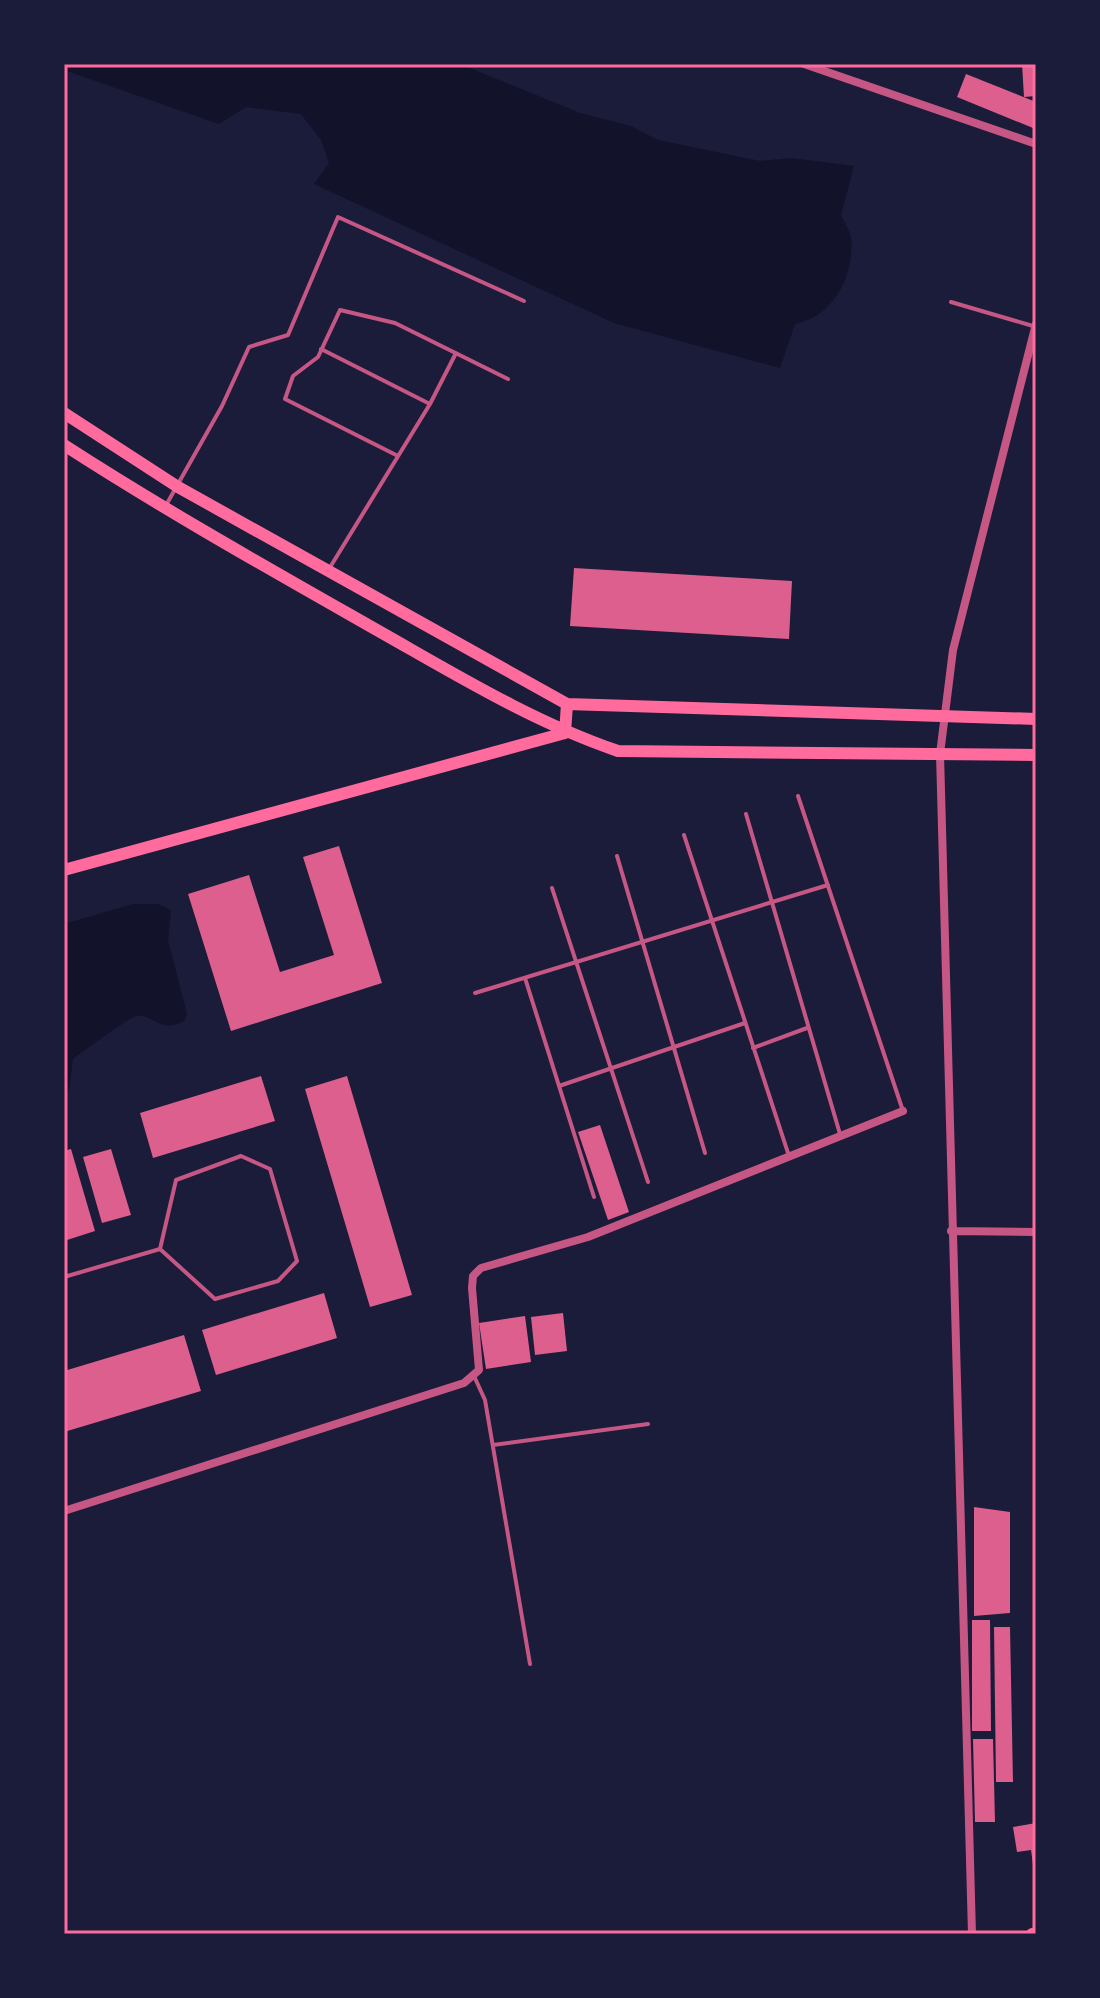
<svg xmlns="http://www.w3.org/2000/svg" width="1100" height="1998" viewBox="0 0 1100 1998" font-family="'Varela Round',sans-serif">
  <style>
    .water { fill: #12122b }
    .building { fill: #dd5f8e }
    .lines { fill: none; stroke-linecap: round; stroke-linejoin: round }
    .service { stroke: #c65784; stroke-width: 4 }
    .minor { stroke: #c65784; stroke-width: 8 }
    .secondary { stroke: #ff6b9d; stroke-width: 12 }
    .neatline { fill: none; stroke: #ff6b9d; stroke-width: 3 }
  </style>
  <rect width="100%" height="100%" fill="#1b1b3a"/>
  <path class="water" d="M64,64H460L580,113L631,126L658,140L760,161L791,158L854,166L841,215C844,222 850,231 851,238C855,277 832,317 795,324L780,368L614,323L314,184L329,163L321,140L301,114L246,107L219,124L64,70Z
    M133,904H158L171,910L168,940L187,1014L184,1021C159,1034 155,1014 136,1016C130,1017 82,1052 73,1059L69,1089L64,1097V924Z"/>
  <path class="building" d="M1022,64H1036V96L1024,97Z
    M966,74L1036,102L1033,128L957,97Z
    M574,568L792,581L789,639L570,626Z
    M339,846L382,983L231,1031L188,894L249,875L280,972L334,955L303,857Z
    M261,1076L275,1121L153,1158L140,1113Z
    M347,1076L412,1295L370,1307L305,1089Z
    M600,1125L629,1212L608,1220L578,1132Z
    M71,1149L95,1231L64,1241V1151Z
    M111,1149L131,1215L102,1223L83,1157Z
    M324,1293L337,1338L216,1375L202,1330Z
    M563,1313L567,1351L535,1355L531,1317Z
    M525,1316L531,1362L486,1369L479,1323Z
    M184,1335L201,1391L64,1432V1371Z
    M974,1507L1010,1512V1613L974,1616Z
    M972,1620H990L991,1731H972Z
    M994,1627H1010L1013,1782H996Z
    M973,1739H993L995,1822H975Z
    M1036,1823V1872H1034L1031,1850L1017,1852L1013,1827Z"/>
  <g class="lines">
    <path class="service" d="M951,302L1033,326
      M321,349L430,404
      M398,456L285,399L293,376L318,357L340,310L395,323L508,379
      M165,507L222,406L249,347L288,335L338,217L524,301
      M329,569L430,404L456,353
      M798,796L903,1111
      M746,814L840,1134
      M684,835L789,1156
      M617,856L705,1153
      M552,888L648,1182
      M525,978L594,1197
      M475,993L828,885
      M753,1048L807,1028
      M559,1086L745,1023
      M241,1156L270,1169L297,1261L278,1281L215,1299L160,1249L176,1180Z
      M64,1277L160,1249
      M474,1376L485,1400L530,1664
      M493,1445L648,1424"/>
    <path class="minor" d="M804,64L1036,144
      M951,1231L1036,1232
      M64,1511L464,1383L479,1370L472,1288L473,1276L481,1268L588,1237L903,1111
      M972,1934L940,754L953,650L1036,324"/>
    <path class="secondary" d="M64,413L178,487L567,704L1036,719
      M64,445C163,509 266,567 368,625C450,671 530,721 618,751L1036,755
      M64,870L565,733L567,704
      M1032,1934L1036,1933"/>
  </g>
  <rect width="1100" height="1998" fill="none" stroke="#1b1b3a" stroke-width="132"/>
  <rect x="66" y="66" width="968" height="1866" class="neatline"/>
</svg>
